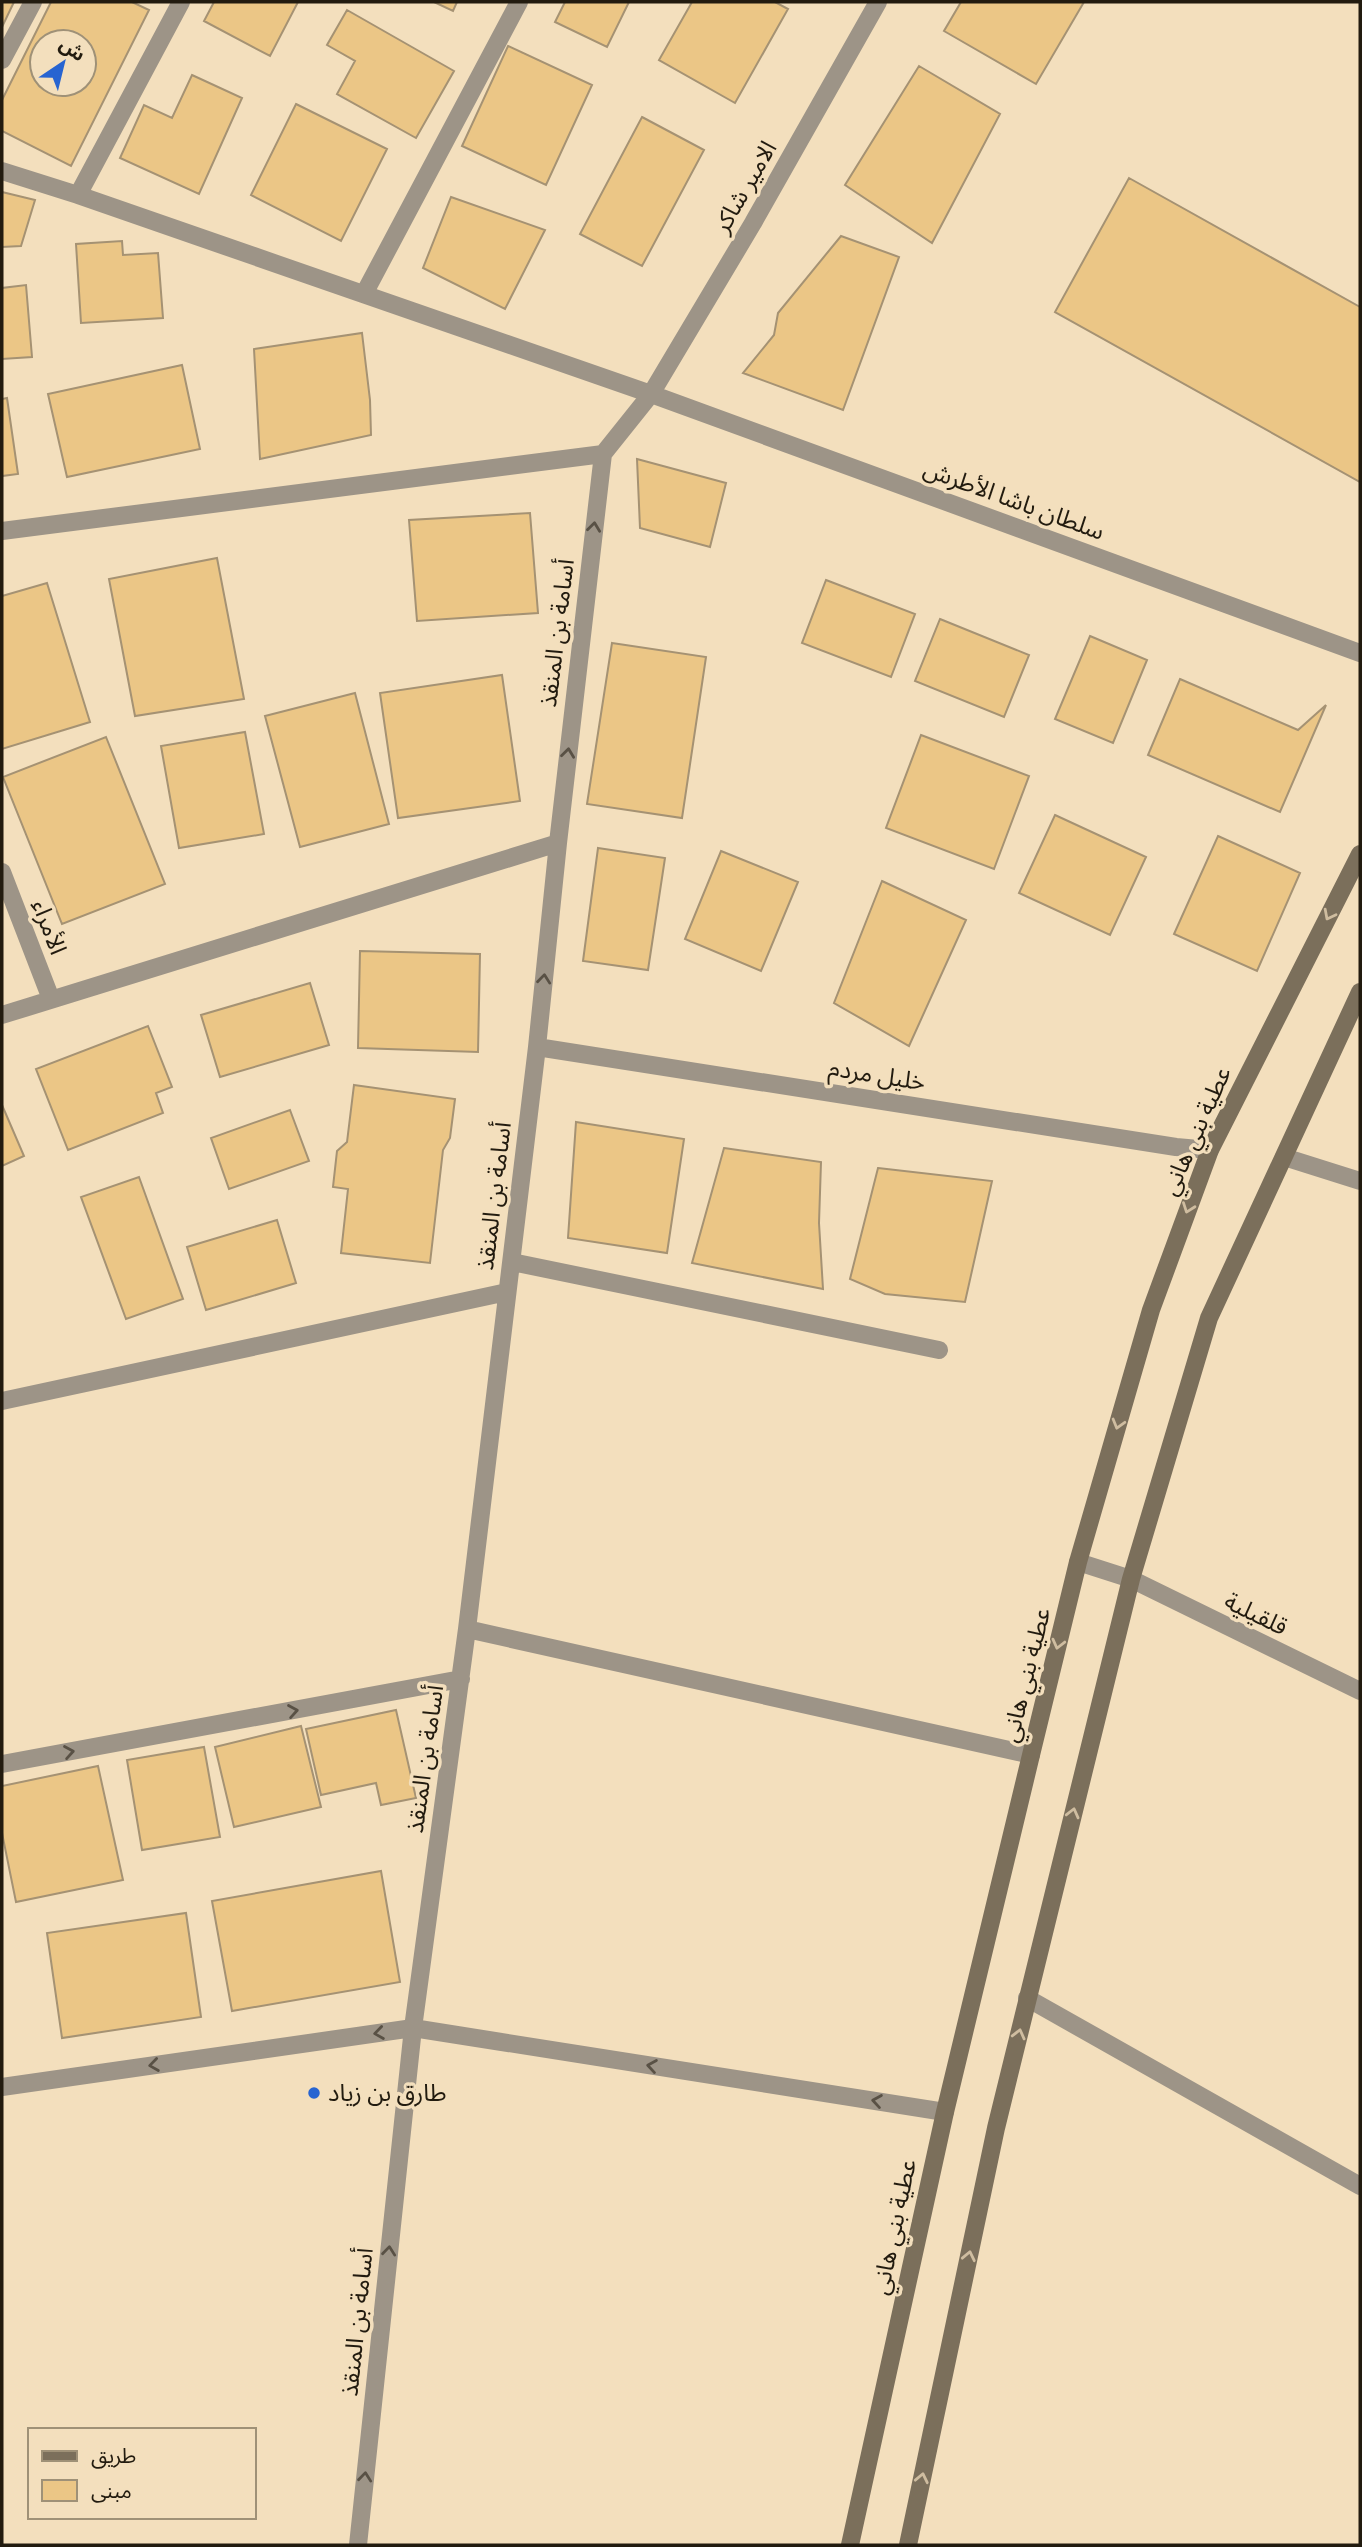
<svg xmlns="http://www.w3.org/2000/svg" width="1362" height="2547" viewBox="0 0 1362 2547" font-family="'Archivo Narrow','Noto Sans Arabic',sans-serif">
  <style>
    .building { fill: #ebc686; stroke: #a59273; stroke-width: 2; fill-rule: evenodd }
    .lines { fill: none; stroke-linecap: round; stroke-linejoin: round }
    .street { stroke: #9d9487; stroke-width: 18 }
    .secondary { stroke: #7b6f5b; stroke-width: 18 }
    .oneway { stroke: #595145 }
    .oneway2 { stroke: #cfbda0 }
    .poi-dot { fill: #2764d1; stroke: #f3dfbd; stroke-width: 2.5 }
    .labels { text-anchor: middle; stroke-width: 7; stroke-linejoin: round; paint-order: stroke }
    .street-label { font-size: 24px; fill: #221b0f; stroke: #f3dfbd }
    .poi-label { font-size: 24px; fill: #221b0f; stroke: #f3dfbd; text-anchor: start }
  </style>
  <rect width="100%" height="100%" fill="#f3dfbd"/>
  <path class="building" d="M2,2H14L2,27Z
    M51,2H132L149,10L71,166L2,131V100ZM42,42H84V84H42Z
    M214,2H298L270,56L204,21Z
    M434,2H457L453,11Z
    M565,2H629L607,47L555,22Z
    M692,2H775L788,9L735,103L659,60Z
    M961,2H1084L1036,84L944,31Z
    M347,10L454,71L416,138L337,94L355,61L327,45Z
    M508,46L592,85L546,185L462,146Z
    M919,66L1000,114L932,243L845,185Z
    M192,75L242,98L199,194L120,158L144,105L172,118Z
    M296,104L387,149L341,241L251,195Z
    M642,117L704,150L642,266L580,234Z
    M1129,178L1360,307V482L1055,312Z
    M2,192L35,200L21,246L2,247Z
    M451,197L545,230L505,309L423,268Z
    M841,236L899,257L843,410L743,373L774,335L778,313Z
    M122,241L123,255L158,253L163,318L81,323L76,244Z
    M26,285L32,357L2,359V288Z
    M362,333L370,400L371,435L260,459L254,349Z
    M182,365L200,449L67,477L48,394Z
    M7,398L18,474L2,476V399Z
    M637,459L726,483L710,547L640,528Z
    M530,513L538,613L417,621L409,520Z
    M217,558L244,699L135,716L109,579Z
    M826,580L915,614L891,677L802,643Z
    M47,583L90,722L2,749V596Z
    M940,619L1029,655L1004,717L915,681Z
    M1090,636L1147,660L1113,743L1055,719Z
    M612,643L706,657L682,818L587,804Z
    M502,675L520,801L398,818L380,693Z
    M1180,679L1298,730L1326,705L1280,812L1148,755Z
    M355,693L389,824L300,847L265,716Z
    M245,732L264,834L179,848L161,746Z
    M921,735L1029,776L994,869L886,828Z
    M106,737L165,884L62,924L3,777Z
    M1055,815L1146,857L1110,935L1019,893Z
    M1218,836L1300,873L1257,971L1174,934Z
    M598,848L665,858L648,970L583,961Z
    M721,851L798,882L761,971L685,939Z
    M882,881L966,920L909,1046L834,1003Z
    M360,951L480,954L478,1052L358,1048Z
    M310,983L329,1045L220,1077L201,1015Z
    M148,1026L172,1087L156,1093L163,1113L68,1150L36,1069Z
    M354,1085L455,1099L450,1138L443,1150L430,1263L341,1253L348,1189L333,1187L337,1151L347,1142Z
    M2,1105L24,1156L2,1166Z
    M290,1110L309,1161L229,1189L211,1138Z
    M576,1122L684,1139L667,1253L568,1238Z
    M724,1148L821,1162L819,1223L823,1289L692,1263Z
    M878,1168L992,1181L965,1302L885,1294L850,1279Z
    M139,1177L183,1299L126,1319L81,1197Z
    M277,1220L296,1283L206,1310L187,1247Z
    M396,1710L416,1798L381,1805L376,1783L321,1795L306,1729Z
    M301,1726L321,1807L234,1827L215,1747Z
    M204,1747L220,1837L142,1850L127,1760Z
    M98,1766L123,1880L16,1902L2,1833V1786Z
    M381,1871L400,1982L232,2011L212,1901Z
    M186,1913L201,2017L62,2038L47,1933Z"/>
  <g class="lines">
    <path class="street" d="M2,60L33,2
      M2,171L78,195L651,394L1360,653
      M78,195L181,2
      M364,294L519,2
      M603,454L651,394L753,223L878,2
      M2,531L603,454
      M2,872L51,999
      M2,1015L558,843
      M537,1047L1176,1147L1210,1150
      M1284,1157L1360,1181
      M512,1262L939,1350
      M2,1401L507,1292
      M1078,1562L1131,1579L1360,1691
      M467,1629L1031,1755
      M2,1764L461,1679
      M1027,1998L1360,2186
      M2,2087L413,2028L945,2112
      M358,2545L413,2028L467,1629L537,1047L558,843L603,454"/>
    <path class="secondary" d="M850,2545L945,2112L1031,1755L1078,1562L1151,1310L1210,1150L1360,854
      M908,2545L996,2128L1131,1579L1209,1318L1360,992"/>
  </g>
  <defs><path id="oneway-chevron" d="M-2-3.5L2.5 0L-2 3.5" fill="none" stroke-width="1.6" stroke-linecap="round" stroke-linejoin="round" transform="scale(1.75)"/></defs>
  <g class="oneway">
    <use href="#oneway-chevron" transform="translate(594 527) rotate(-83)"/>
    <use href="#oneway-chevron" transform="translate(568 753) rotate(-83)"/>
    <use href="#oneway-chevron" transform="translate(544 979) rotate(-84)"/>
    <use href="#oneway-chevron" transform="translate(293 1711) rotate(-10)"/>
    <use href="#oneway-chevron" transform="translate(69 1752) rotate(-10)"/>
    <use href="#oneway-chevron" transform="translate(379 2033) rotate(172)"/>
    <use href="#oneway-chevron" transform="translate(154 2065) rotate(172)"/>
    <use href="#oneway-chevron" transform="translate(652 2066) rotate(-171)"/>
    <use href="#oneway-chevron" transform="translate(877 2101) rotate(-171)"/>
    <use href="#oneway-chevron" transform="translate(389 2251) rotate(-84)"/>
    <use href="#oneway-chevron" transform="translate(365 2477) rotate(-84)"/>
  </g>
  <g class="oneway2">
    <use href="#oneway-chevron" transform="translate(1329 915) rotate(117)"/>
    <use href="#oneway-chevron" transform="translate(1188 1208) rotate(110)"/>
    <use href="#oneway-chevron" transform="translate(1118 1424) rotate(106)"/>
    <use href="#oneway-chevron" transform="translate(1058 1644) rotate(104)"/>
    <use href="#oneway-chevron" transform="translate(1073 1813) rotate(-76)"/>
    <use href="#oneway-chevron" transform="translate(1019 2034) rotate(-76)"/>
    <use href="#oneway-chevron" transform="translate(969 2256) rotate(-78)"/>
    <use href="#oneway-chevron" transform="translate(922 2478) rotate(-78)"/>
  </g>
  <circle class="poi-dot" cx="314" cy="2093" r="7"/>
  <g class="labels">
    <g class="street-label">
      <text transform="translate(745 187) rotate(-60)" y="8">الامير شاكر</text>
      <text transform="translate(1014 500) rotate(20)" y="8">سلطان باشا الأطرش</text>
      <text transform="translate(557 633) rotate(-83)" y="8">أسامة بن المنقذ</text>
      <text transform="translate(49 927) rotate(69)" y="8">الأمراء</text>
      <text transform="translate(877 1075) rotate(9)" y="8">خليل مردم</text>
      <text transform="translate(1196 1131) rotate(-66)" y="8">عطية بني هاني</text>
      <text transform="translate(494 1196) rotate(-83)" y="8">أسامة بن المنقذ</text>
      <text transform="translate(1256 1614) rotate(26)" y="8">قلقيلية</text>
      <text transform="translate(1026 1675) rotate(-76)" y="8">عطية بني هاني</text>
      <text transform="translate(425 1759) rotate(-82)" y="8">أسامة بن المنقذ</text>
      <text transform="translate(894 2227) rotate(-78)" y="8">عطية بني هاني</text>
      <text transform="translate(357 2322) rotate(-84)" y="8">أسامة بن المنقذ</text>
    </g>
    <g class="poi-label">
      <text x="328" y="2101">طارق بن زياد</text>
    </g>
  </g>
  <rect width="1362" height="2547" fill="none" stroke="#221b0f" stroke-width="7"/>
  <rect x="28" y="2428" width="228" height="91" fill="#f3dfbd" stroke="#9f9177" stroke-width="2"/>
  <rect x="42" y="2451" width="35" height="10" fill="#7b6f5b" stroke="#9f9177" stroke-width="2"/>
  <text x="91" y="2463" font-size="21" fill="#221b0f">طريق</text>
  <rect x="42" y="2480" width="35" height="21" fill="#ebc686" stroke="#9f9177" stroke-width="2"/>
  <text x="91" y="2498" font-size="21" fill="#221b0f">مبنى</text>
  <g transform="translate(63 63) rotate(35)"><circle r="33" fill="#f3dfbd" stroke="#9f9177" stroke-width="2"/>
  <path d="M0-5L12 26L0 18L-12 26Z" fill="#2764d1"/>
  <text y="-10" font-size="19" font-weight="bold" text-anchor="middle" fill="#221b0f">ش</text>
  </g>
</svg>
